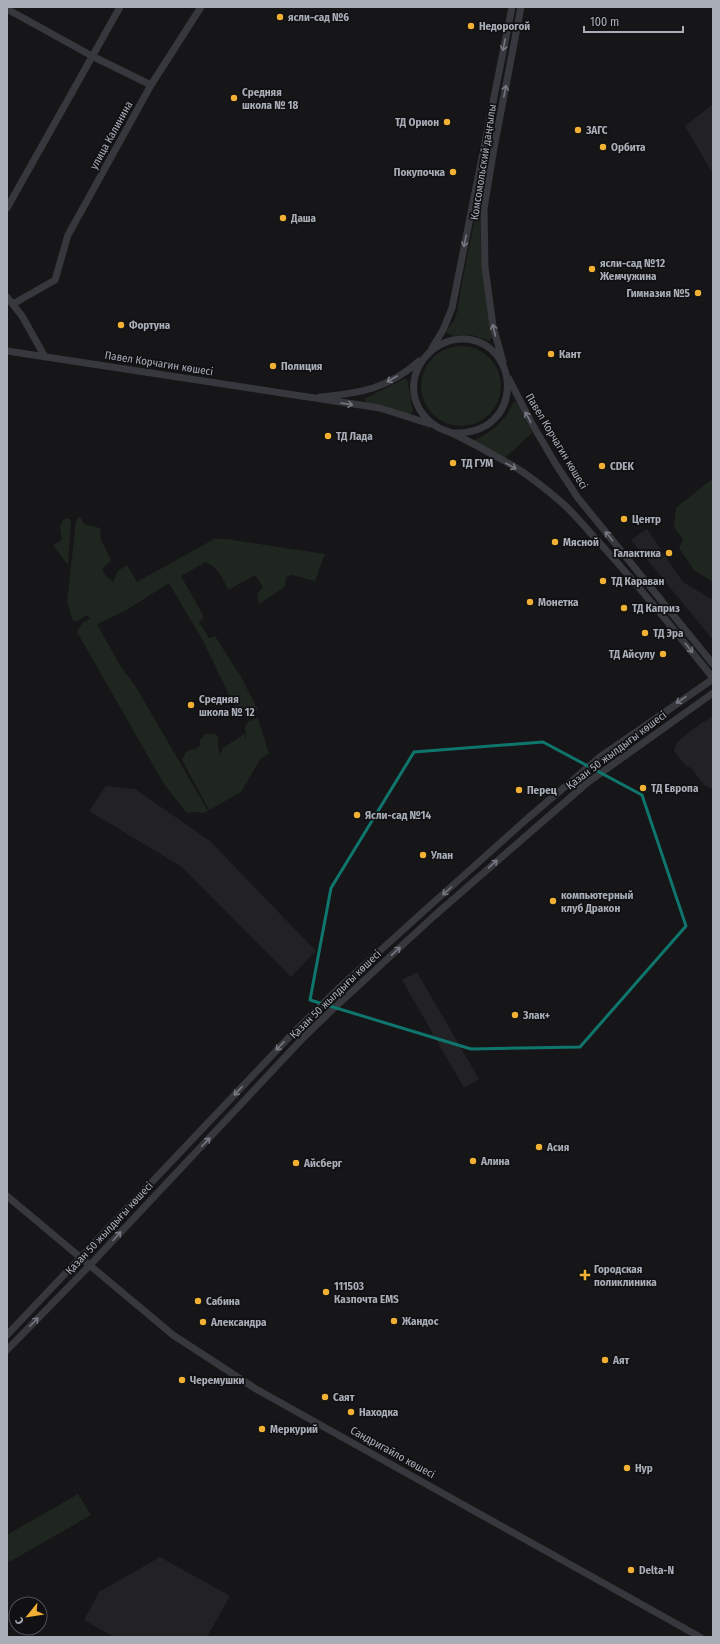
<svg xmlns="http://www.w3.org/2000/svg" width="720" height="1644" viewBox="0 0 720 1644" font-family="'Fira Sans Condensed',sans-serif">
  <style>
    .built { fill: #222225 }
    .green { fill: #1e261f }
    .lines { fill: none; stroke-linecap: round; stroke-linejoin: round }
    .minor { stroke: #37383d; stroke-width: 7 }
    .oneway { stroke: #757881 }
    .marked { fill: none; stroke: #0f766e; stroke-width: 3; stroke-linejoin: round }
    .poi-dot { fill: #f2b134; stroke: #111113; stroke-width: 1.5 }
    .labels { text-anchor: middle; stroke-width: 3.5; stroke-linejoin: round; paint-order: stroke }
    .poi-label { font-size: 11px; font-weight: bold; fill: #a8adb8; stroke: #111113; text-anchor: start }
    .street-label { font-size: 11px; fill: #a8adb8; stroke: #111113 }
  </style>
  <rect width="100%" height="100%" fill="#161618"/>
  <path class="built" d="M713,104V174L685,126Z
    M647,529L683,582L713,600V640L631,540Z
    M713,716V788H710L705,786L691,768L685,765L674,751L677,742L693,729Z
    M106,786L135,789L210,841L316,951L291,977L182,867L89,811Z
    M417,972L479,1079L464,1088L402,980Z
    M160,1557L230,1596L207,1637H114L84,1620L99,1592Z"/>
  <path class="green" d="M490,141L492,142C488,165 482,188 481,212C479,254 484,295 493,336L489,341L472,335L454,336L447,333V329L454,321L457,312L462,283Z
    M421 386a40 40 0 1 1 80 0a40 40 0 1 1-80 0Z
    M404,379H407L413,412L410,414L367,404L364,399Z
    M514,401L517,403L532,433L505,458L474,443V440C493,432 506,420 514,401Z
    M713,478V582L694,570L679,548L683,539L674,527L676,508Z
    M80,516L84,524L100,528L101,540L111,560L102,569L106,576L113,582L118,571L127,565L137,582L214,539H227L325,554L315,581L292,575L286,577L285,587L259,604L257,594L263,587L255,575L228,590C223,578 218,568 206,562L181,576L204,617L199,622L209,638L215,636L241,677L258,710L244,715L238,713L203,641L169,583L125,611L97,624L119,664L136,687L208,811L203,813L196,812L187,813L164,784L77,632L82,623L90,619L87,615L76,622L72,619L67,601L68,593L76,521Z
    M67,518L71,520L68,565L53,545L62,540L60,526L63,520Z
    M258,718L269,754L261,758L241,792L209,810L182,760L186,752L193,749L194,750L201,745L199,742L205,734H215L218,737V746L220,756L223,748L244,734L246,740L245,727L248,722Z
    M78,1494L91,1515L9,1562L7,1558V1535Z"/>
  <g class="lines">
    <path class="minor" d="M7,9L92,56L151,85
      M7,208L120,7
      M7,297L22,316L45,357
      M13,304L55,280L68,235L151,85L201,7
      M432,348L443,330L452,308L512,7
      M7,351L380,408L430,424
      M503,362L493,326L485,267L484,209L494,148L521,7
      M509,379L531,422L555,463L578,498L713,664
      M320,397C360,393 388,389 419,361
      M453,433C526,435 521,343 465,339C430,337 400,377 420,410C424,416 429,422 436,426C441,430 448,431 454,434C475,444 495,456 515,467C531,477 546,489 560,501C573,512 584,526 596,539C637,583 675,631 713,678
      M7,1196L173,1335L256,1389L700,1637
      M7,1335L294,1032L341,986L424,911L528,818L600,757L713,679
      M7,1350L90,1265L302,1039L332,1010L434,916L587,783L713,693"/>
  </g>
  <defs><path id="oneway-shaft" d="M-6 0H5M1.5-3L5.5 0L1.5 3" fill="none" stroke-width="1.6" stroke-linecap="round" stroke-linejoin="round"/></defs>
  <g class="oneway">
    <use href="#oneway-shaft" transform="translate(504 45) rotate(101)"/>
    <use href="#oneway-shaft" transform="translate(505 91) rotate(-79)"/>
    <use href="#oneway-shaft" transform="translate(465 241) rotate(101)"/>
    <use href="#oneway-shaft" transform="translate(494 330) rotate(-103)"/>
    <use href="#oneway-shaft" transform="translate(392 379) rotate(150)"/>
    <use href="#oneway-shaft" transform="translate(347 404) rotate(9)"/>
    <use href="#oneway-shaft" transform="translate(528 417) rotate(-118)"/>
    <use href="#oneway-shaft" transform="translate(511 466) rotate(29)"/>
    <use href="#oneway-shaft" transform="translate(609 536) rotate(-129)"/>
    <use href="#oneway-shaft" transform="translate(689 648) rotate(51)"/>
    <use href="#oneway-shaft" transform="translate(681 700) rotate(146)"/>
    <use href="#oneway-shaft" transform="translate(493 864) rotate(-41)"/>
    <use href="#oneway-shaft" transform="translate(447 891) rotate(138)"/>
    <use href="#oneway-shaft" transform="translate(396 951) rotate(-43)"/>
    <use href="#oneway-shaft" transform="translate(280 1046) rotate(133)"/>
    <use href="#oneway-shaft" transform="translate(238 1091) rotate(133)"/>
    <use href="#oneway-shaft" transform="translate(206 1142) rotate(-46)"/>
    <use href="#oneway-shaft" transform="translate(117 1236) rotate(-48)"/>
    <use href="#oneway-shaft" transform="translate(34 1322) rotate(-45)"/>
  </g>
  <path class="marked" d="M543,742L642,795L686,926L580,1047L471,1049L310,1000L331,888L414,752Z"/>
  <g class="poi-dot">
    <circle cx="280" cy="17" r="4"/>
    <circle cx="471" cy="26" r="4"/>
    <circle cx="234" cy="98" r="4"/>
    <circle cx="447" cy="122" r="4"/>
    <circle cx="578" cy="130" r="4"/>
    <circle cx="603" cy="147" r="4"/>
    <circle cx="453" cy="172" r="4"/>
    <circle cx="283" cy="218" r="4"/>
    <circle cx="592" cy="269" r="4"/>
    <circle cx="698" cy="293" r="4"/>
    <circle cx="121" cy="325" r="4"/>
    <circle cx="551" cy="354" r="4"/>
    <circle cx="273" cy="366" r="4"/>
    <circle cx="328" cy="436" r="4"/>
    <circle cx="453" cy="463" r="4"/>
    <circle cx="602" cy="466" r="4"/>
    <circle cx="624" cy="519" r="4"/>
    <circle cx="555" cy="542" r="4"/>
    <circle cx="669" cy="553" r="4"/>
    <circle cx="603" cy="581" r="4"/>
    <circle cx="530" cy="602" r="4"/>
    <circle cx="624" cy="608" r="4"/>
    <circle cx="645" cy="633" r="4"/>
    <circle cx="663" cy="654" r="4"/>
    <circle cx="191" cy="705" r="4"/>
    <circle cx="643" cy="788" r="4"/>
    <circle cx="519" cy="790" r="4"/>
    <circle cx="357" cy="815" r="4"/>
    <circle cx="423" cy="855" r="4"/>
    <circle cx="553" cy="901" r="4"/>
    <circle cx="515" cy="1015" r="4"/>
    <circle cx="539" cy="1147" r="4"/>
    <circle cx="473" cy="1161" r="4"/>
    <circle cx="296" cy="1163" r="4"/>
    <path d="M583 1269h4v4h4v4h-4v4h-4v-4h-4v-4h4z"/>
    <circle cx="326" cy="1292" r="4"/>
    <circle cx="198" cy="1301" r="4"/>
    <circle cx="394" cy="1321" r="4"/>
    <circle cx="203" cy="1322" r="4"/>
    <circle cx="605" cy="1360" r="4"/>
    <circle cx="182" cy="1380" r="4"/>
    <circle cx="325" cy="1397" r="4"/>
    <circle cx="351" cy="1412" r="4"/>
    <circle cx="262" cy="1429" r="4"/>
    <circle cx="627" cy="1468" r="4"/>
    <circle cx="631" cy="1570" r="4"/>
  </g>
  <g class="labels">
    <g class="poi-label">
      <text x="288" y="21">ясли-сад №6</text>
      <text x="479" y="30">Недорогой</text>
      <text x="242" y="96">Средняя<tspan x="242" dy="13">школа № 18</tspan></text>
      <text x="439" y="126" text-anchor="end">ТД Орион</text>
      <text x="586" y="134">ЗАГС</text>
      <text x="611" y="151">Орбита</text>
      <text x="445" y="176" text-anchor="end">Покупочка</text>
      <text x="291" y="222">Даша</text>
      <text x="600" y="267">ясли-сад №12<tspan x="600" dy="13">Жемчужина</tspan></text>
      <text x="690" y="297" text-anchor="end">Гимназия №5</text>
      <text x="129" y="329">Фортуна</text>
      <text x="559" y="358">Кант</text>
      <text x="281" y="370">Полиция</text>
      <text x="336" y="440">ТД Лада</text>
      <text x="461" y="467">ТД ГУМ</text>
      <text x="610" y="470">CDEK</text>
      <text x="632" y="523">Центр</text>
      <text x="563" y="546">Мясной</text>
      <text x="661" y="557" text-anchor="end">Галактика</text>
      <text x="611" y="585">ТД Караван</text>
      <text x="538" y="606">Монетка</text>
      <text x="632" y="612">ТД Каприз</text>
      <text x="653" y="637">ТД Эра</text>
      <text x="655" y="658" text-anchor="end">ТД Айсулу</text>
      <text x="199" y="703">Средняя<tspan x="199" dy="13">школа № 12</tspan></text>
      <text x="651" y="792">ТД Европа</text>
      <text x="527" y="794">Перец</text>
      <text x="365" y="819">Ясли-сад №14</text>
      <text x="431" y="859">Улан</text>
      <text x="561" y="899">компьютерный<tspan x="561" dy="13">клуб Дракон</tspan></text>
      <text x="523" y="1019">Злак+</text>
      <text x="547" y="1151">Асия</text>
      <text x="481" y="1165">Алина</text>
      <text x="304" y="1167">Айсберг</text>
      <text x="594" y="1273">Городская<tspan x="594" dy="13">поликлиника</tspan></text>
      <text x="334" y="1290">111503<tspan x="334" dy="13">Казпочта EMS</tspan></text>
      <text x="206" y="1305">Сабина</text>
      <text x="402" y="1325">Жандос</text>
      <text x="211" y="1326">Александра</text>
      <text x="613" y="1364">Аят</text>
      <text x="190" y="1384">Черемушки</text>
      <text x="333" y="1401">Саят</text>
      <text x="359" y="1416">Находка</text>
      <text x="270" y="1433">Меркурий</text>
      <text x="635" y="1472">Нур</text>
      <text x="639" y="1574">Delta-N</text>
    </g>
    <g class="street-label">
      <text transform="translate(111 135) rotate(-61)" y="4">улица Калинина</text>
      <text transform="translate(483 162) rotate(-81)" y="4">Комсомольский даңғылы</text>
      <text transform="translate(159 363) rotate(9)" y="4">Павел Корчагин көшесі</text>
      <text transform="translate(557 441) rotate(59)" y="4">Павел Корчагин көшесі</text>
      <text transform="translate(616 750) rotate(-37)" y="4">Қазан 50 жылдығы көшесі</text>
      <text transform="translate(335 994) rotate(-44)" y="4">Қазан 50 жылдығы көшесі</text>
      <text transform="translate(109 1228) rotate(-47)" y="4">Қазан 50 жылдығы көшесі</text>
      <text transform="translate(393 1452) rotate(29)" y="4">Сандригайло көшесі</text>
    </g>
  </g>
  <rect width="720" height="1644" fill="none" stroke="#a8adb8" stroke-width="16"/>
  <g transform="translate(28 1616) rotate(240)"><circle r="19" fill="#111113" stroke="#4d4f55"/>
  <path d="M0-3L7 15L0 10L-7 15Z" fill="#f2b134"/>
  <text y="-6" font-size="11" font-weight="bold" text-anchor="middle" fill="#a8adb8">С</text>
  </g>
  <path d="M584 26v6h99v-6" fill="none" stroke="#a8adb8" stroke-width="2"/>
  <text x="590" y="26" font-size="12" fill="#a8adb8" stroke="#111113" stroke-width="3" paint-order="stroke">100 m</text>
</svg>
